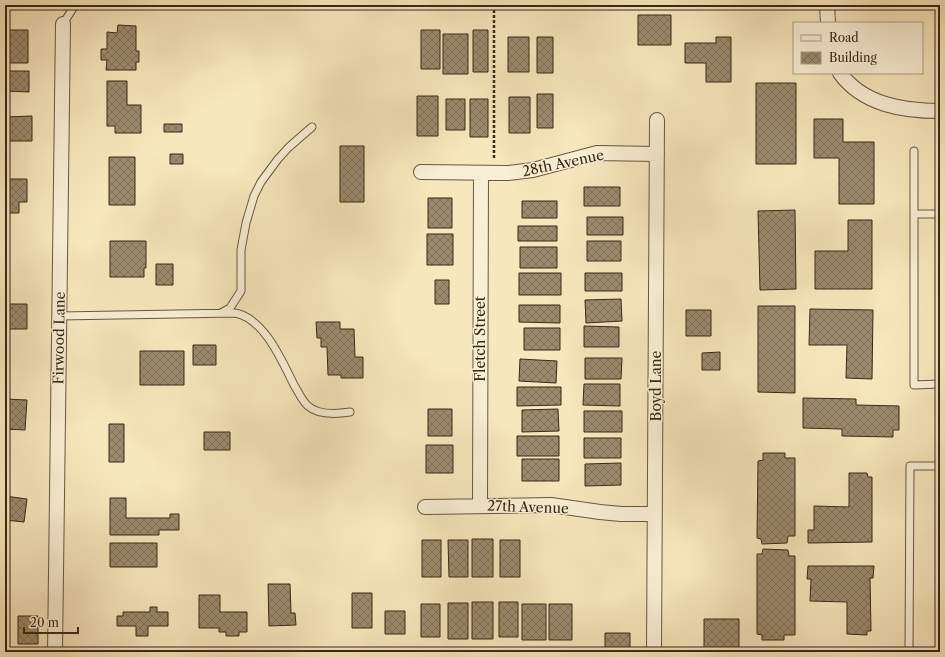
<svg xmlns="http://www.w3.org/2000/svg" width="945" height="657" viewBox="0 0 945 657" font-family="'Libre Caslon Text',serif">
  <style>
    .building { fill: url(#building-cross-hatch); stroke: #382816 }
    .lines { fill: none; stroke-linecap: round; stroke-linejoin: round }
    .service-casing { stroke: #685840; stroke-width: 9 }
    .minor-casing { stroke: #685840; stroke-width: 16 }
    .path { stroke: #382816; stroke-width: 2.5; stroke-dasharray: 3 2; stroke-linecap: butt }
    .service { stroke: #faefd4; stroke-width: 7 }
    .minor { stroke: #faefd4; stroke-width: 14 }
    .labels { text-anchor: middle; stroke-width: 3; stroke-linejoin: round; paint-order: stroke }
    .street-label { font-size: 14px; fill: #382816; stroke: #faefd4 }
  </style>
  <defs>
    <pattern id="building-cross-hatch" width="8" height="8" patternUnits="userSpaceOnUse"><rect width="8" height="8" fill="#9b8b6d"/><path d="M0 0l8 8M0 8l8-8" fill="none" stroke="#7f7259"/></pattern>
  </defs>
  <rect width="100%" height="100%" fill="#f7e7bd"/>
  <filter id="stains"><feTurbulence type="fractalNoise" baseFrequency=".005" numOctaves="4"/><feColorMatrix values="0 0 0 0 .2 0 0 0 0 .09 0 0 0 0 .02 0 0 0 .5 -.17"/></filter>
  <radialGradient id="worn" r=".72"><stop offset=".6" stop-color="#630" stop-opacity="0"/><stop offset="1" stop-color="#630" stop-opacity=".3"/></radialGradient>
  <path class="building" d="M864,5H908V7L864,8Z
    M638,15H671V45H638Z
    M118,25L136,26V51H139V62H136V70H106L107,60H101V49H107V32L117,33Z
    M7,30H28V63H7Z
    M421,30H440V69H421Z
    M473,30H488V72H473Z
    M443,34H468V74H443Z
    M508,37H529V72H508Z
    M537,37H553V73H537Z
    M716,37H731V82H706V63H685V43H716Z
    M5,71H29V92L5,91Z
    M107,81H127V105H141V133H115V126H107Z
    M756,83H796V164H756Z
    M537,94H553V128H537Z
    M417,96H438V136H417Z
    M509,97H530V133H509Z
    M446,99H465V130H446Z
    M470,99H488V137H470Z
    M32,116V141H5V117Z
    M814,119H843V142H874V204H839V158H814Z
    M164,124H182V132H164Z
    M340,146H364V202H340Z
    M170,154H183V164H170Z
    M109,157H135V205H109Z
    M5,179H27V202H19V213H5Z
    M584,187H620V206H584Z
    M428,198H452V228H428Z
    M522,201H557V218H522Z
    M795,210L796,289L760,290L758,211Z
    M587,217H623V235H587Z
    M848,220H872V289H815V251H848Z
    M518,226H557V241H518Z
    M427,234H453V265H427Z
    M110,241H146V268H144V277H110Z
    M587,241H621V261H587Z
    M520,247H557V268H520Z
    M156,264H173V285H156Z
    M519,273H561V295H519Z
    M585,273H622V291H585Z
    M435,280H449V304H435Z
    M621,299L622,321L586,323L585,300Z
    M5,304H27V329H9V337H5Z
    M519,305H560V323L519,322Z
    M758,306H795V393L758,392Z
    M810,309L873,310L872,379L846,378L847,345H809Z
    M686,310H711V336H686Z
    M316,322H340V329H354L355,357H363V378H341V375H328L327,347H321V338H317Z
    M584,326L619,327V347H584Z
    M524,328H560V350H524Z
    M193,345H216V365H193Z
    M140,351H184V385H140Z
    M720,352V370H702V353Z
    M585,358H622L621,379H585Z
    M520,359L557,361L556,383L519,381Z
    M584,384H620V406L583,405Z
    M517,387H561V405L517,406Z
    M803,398L856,399V405L899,406V430H893V437L842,436V429L803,428Z
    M5,399L27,400L25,430L5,429Z
    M428,409H452V436H428Z
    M558,409L559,431L522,432V410Z
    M584,411H622V432H584Z
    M109,424H124V462H109Z
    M204,432H230V450H204Z
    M517,436H559V456H517Z
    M584,438H621V458H584Z
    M426,445H453V473H426Z
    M763,453H785V458H795V536H788L787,543L762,544L761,539L757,538L758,461L763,460Z
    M522,459H559V481H522Z
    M621,463V485L585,486V464Z
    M849,473H867L868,477H872V542L808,543V530H814V506L849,507Z
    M5,496L27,499L24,522L5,520Z
    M110,498H126V518H170V514H179V530H159V535H110Z
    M472,539H493V577H472Z
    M422,540H441V577H422Z
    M448,540H468V577H449Z
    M500,540H520V577H500Z
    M110,543H157V567H110Z
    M763,549L788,550L789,556H795V635H784V640H762V635L757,634V554H762Z
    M808,566H874L873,578H870L871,631H867V635L847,634V602L810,601L811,579H807Z
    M268,584H290L291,613H295L296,625L269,626Z
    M352,593H372V628H352Z
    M199,595H220V612H247V632H239V636H226V632H219V628H199Z
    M472,602H493V639H472Z
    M499,602H518V637H499Z
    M448,603H468V639H448Z
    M421,604H440V637H421Z
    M522,604H546V640H522Z
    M549,604H572V640H549Z
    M150,607H157V612H168V626H148V636H136V626H117V616H123V612H150Z
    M385,611H405V634H385Z
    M18,616H38V644H18Z
    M704,619H739V652H704Z
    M605,633H630V651L605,652Z"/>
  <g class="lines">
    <g class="service-casing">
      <path id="service" d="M63,24L75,5
        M914,151V385L940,384
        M914,214H940
        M221,313L230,308L241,291V250L246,223L254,196L261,182L278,159L289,147L312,127
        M60,316L235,313C264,318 282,361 294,385C298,391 302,401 308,406C318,415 337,414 350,412
        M909,652L910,466H940"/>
    </g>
    <g class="minor-casing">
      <path id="minor" d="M827,5L828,23
        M840,73C863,105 904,111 940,111
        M421,172L508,173L533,170L597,153L657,154
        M480,505L481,173
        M425,507L551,505L600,512L621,514H654
        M55,652L63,24
        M654,652L657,120"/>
    </g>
    <path class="path" d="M494,158V5"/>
    <use href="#service" class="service"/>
    <use href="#minor" class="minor"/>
  </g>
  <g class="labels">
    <g class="street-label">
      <text transform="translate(563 163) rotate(-12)" y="5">28th Avenue</text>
      <text transform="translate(59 338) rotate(-89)" y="5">Firwood Lane</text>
      <text transform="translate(480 339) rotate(-90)" y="5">Fletch Street</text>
      <text transform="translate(656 386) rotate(-90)" y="5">Boyd Lane</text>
      <text transform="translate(528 507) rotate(2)" y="5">27th Avenue</text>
    </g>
  </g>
  <rect width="945" height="657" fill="none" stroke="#f7e7bd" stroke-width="20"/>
  <rect x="6" y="6" width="933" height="645" fill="none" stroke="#382816" stroke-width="2"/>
  <rect x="10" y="10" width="925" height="637" fill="none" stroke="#382816"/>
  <rect x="793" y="22" width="130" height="52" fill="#faefd4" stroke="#ac9f88"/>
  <rect x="801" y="35" width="20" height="6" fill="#faefd4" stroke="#ac9f88"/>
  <text x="829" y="42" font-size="12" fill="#382816">Road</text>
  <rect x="801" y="52" width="20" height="12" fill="url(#building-cross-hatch)" stroke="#ac9f88"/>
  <text x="829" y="62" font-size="12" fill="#382816">Building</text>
  <path d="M24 627v6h54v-6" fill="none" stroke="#382816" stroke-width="2"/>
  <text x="30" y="627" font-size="12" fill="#382816" stroke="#faefd4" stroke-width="3" paint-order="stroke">20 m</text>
  <rect width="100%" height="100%" filter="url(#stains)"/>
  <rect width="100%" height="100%" fill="url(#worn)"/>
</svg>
